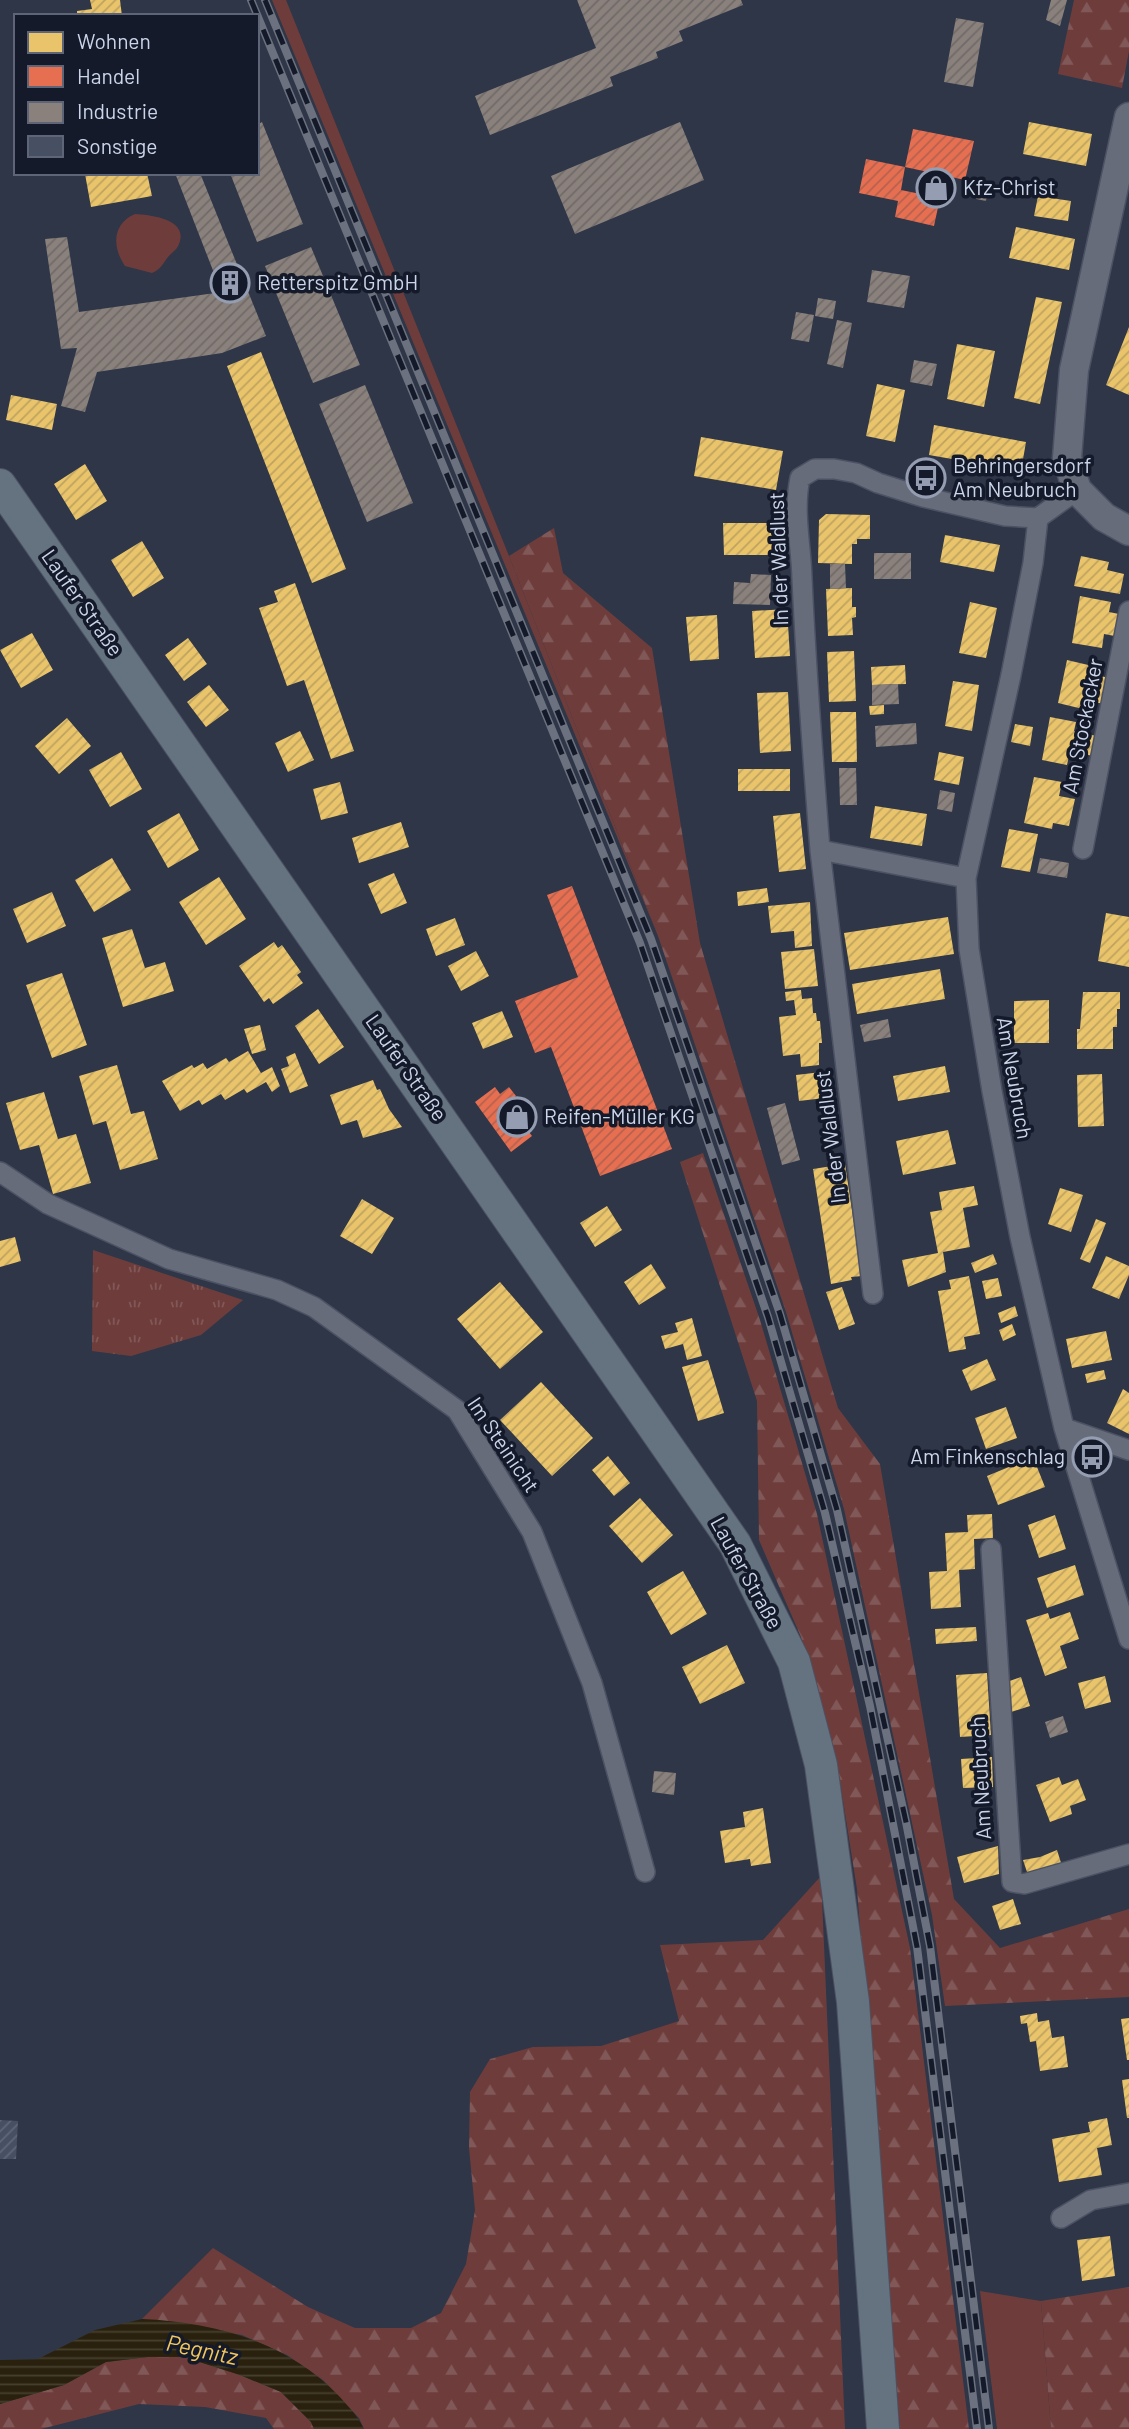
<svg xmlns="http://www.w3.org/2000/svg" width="1129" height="2429" viewBox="0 0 1129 2429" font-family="Barlow,sans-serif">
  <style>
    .green { fill: #6e3d3b }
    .forest { fill: url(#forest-firs) }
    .park { fill: url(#park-tufts) }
    .water { fill: url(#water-rules) }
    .homes { fill: url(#homes-hatch) }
    .shops { fill: url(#shops-hatch) }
    .industry { fill: url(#industry-hatch) }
    .building { fill: url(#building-hatch) }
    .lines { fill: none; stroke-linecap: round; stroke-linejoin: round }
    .street-casing { stroke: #4c5263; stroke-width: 22 }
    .secondary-casing { stroke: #4c5263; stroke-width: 31 }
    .primary-casing { stroke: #4c5263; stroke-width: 34 }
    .street { stroke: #666c7a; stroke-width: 19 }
    .secondary { stroke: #666c7a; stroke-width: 28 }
    .primary { stroke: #657380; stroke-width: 32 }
    .rail-casing { stroke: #6b717e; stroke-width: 8 }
    .rail { stroke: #141a29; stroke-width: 5; stroke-dasharray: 16; stroke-linecap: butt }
    .labels { text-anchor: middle; stroke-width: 7; stroke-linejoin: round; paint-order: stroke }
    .poi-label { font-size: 21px; fill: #cbd5ea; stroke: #141a29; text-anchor: start }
    .street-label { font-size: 21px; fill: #cbd5ea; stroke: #141a29 }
    .water-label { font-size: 23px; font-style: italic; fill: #f3c75e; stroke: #141a29 }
  </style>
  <defs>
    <pattern id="forest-firs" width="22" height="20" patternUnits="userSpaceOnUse" patternTransform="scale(1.75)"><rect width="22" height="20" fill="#6e3d3b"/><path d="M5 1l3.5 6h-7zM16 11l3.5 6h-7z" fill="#815858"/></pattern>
    <pattern id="park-tufts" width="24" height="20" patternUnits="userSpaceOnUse" patternTransform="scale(1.75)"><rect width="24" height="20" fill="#6e3d3b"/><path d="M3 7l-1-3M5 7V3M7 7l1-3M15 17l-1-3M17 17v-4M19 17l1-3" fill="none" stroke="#815858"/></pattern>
    <pattern id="water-rules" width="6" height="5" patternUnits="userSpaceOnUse" patternTransform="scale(1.75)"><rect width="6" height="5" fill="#29210d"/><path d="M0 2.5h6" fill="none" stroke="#474030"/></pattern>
    <pattern id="homes-hatch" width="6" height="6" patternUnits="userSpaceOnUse" patternTransform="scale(1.75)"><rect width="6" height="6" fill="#e9c46a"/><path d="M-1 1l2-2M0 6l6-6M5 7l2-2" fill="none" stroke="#bea361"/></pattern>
    <pattern id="shops-hatch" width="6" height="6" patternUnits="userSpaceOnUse" patternTransform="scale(1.75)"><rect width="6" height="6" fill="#e76f51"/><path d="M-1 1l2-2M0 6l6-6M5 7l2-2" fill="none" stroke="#b4614e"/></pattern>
    <pattern id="industry-hatch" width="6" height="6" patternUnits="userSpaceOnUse" patternTransform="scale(1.75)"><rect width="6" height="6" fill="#8a817c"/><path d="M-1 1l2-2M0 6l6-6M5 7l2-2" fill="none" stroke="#6f6a69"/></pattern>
    <pattern id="building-hatch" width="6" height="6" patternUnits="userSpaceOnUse" patternTransform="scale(1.75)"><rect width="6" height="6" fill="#474f63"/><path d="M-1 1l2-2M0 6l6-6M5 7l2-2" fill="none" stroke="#60677a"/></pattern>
  </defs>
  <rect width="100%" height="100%" fill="#2e3648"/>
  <path class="green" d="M272,0H286L509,556L658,936Z
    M135,214C151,215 189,219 179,244C177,250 171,253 168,257C162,265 161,269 152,273L125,266C112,247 112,224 135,214Z
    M980,2291L1041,2301L1051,2429H997Z"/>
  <path class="forest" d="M1074,0H1129V51L1122,88L1058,74Z
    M554,528L563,573L652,648L700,943L838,1408L880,1464L954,1899L1000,1948L1129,1909V1997L945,2006L932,1915L844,1509L786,1312L658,936L509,556Z
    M703,1153L760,1320L817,1514L910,1948L969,2429H900L857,1889L838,1769L801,1637L759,1540L757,1401L680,1162Z
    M821,1876L845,2429H364L359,2418L323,2380L287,2355L242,2335L142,2319L213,2248L308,2307L355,2328H411L441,2313L466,2264L475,2210L469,2148L470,2092L490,2059L533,2047L601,2046L679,2021L660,1945L763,1940Z
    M1129,2287V2429H1051L1041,2301Z
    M148,2357H184L240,2375L281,2392L311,2422L314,2429H274L266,2418L205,2407L139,2404L41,2429H0V2404L64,2385L106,2362Z"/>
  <path class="park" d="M93,1250L243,1300L201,1335L131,1356L92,1351Z"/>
  <path class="water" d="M142,2319C214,2322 287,2342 338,2395C348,2406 358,2416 364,2429H314L311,2422L281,2392L240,2375L184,2357H148L106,2362L64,2385L0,2404V2360L38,2359L95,2330Z"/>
  <path class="homes" d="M90,0H120L122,16H77V11L92,9Z
    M1029,122L1092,134L1086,166L1023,154Z
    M147,173L152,196L91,207L85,174Z
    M1038,196L1071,201L1068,221L1034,216Z
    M1016,227L1075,239L1069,270L1009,258Z
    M1036,297L1062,302L1040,404L1014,398Z
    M1129,327V395L1106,385Z
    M957,344L995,351L984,407L947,399Z
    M261,352L346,569L312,583L227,366Z
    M877,384L905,390L895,442L866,436Z
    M11,395L57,404L52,430L6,420Z
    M934,425L1026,442L1021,471L929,455Z
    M701,437L783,451L776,490L694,476Z
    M85,464L107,501L76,520L54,484Z
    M826,514L870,515V539H857V544H852V564L818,563L819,520Z
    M723,523H773L772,555H724Z
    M945,535L1000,545L994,572L940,562Z
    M142,541L164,578L133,597L111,560Z
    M1081,556L1109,562L1107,570L1124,574L1120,594L1074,586Z
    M295,583L354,751L331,759L304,680L287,686L259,608L278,602L274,591Z
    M852,588V607H856V617L852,618L853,635L828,636L826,589Z
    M1080,596L1111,602L1109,612L1124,615L1120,637L1104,634L1102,648L1072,643Z
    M970,602L997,608L986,658L959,653Z
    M787,609L790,656L755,658L752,611Z
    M717,615L719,659L690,661L686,617Z
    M32,633L53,670L21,688L0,650Z
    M188,638L207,664L184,681L165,655Z
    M854,651L856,701L829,702L827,652Z
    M1067,660L1101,668L1099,676L1111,678L1105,704L1093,702L1091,711L1058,703Z
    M905,665L906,684L872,685L871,667Z
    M953,681L979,685L972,731L945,726Z
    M209,685L229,710L206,727L187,702Z
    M788,692L791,751L760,753L757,693Z
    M884,705V714L870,715L869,706Z
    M830,712H856L857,762H832Z
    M1050,717L1076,722L1074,731L1097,736L1093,756L1070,751L1067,765L1042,760Z
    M67,718L91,746L59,774L35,746Z
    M1015,724L1033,727L1030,746L1011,742Z
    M300,731L314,760L288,772L275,743Z
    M121,752L142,789L110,807L89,770Z
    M939,752L964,757L959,785L934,780Z
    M738,769H790V791H738Z
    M1034,777L1062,782L1059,796L1075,799L1069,826L1053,823L1052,829L1024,823Z
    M340,782L348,813L321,820L313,789Z
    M875,806L927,814L922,846L870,838Z
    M179,813L199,850L168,868L147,831Z
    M800,813L806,869L779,872L773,816Z
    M401,822L409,847L359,863L352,838Z
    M1009,829L1038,834L1030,872L1001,867Z
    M112,858L131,890L94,912L75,880Z
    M394,873L407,903L381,914L368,884Z
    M219,877L246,919L206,945L179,902Z
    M767,888L769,902L738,906L737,892Z
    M52,892L66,926L27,943L13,909Z
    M810,902L812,946L795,948L794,931L771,933L768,906Z
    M1106,913L1129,917V967L1098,961Z
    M948,917L954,954L850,970L844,933Z
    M455,918L465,945L436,956L426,929Z
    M132,929L145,968L165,962L174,991L123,1007L102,938Z
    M274,942L278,948L282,945L301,972L297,975L303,983L273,1004L269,998L264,1002L239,966Z
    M814,949L818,986L785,989L781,952Z
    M476,951L489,976L461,991L448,966Z
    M940,969L945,999L857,1014L852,984Z
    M62,973L87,1045L52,1058L26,985Z
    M801,990L802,999L812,998L813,1013H816L817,1021H820L822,1043H819V1065L801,1067L800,1054L783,1056L779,1017L796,1015L794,1000L786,1001L785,992Z
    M1083,992H1120V1009H1117V1027H1113V1049H1077V1029H1080Z
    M1049,1000V1043H1014V1001Z
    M318,1009L344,1047L319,1064L295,1026Z
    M502,1011L513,1037L483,1049L472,1023Z
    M260,1025L266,1050L252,1054L244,1029Z
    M248,1051L261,1073L272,1067L280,1086L272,1092L266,1082L247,1093L244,1089L225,1100L221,1094L202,1105L199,1100L180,1111L162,1081L192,1065L194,1068L203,1063L207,1069L226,1058L229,1062Z
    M295,1053L308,1086L290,1093L281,1069L289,1066L286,1057Z
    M117,1065L131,1114L144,1111L158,1159L120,1170L106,1121L93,1125L79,1076Z
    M945,1066L950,1092L898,1101L893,1076Z
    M830,1071L833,1097L799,1101L796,1075Z
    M1102,1074L1104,1126L1078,1127L1077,1075Z
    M373,1080L377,1090L380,1089L389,1109L402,1127L363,1138L357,1120L341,1125L330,1095Z
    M44,1092L58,1139L76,1134L91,1183L53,1194L39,1145L20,1150L6,1103Z
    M948,1130L956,1164L903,1175L896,1141Z
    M845,1164L862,1276L851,1277L852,1280L831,1284L813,1169Z
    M974,1186L978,1205L963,1208L970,1247L943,1252L946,1272L908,1287L902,1260L938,1253L930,1212L942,1210L939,1192Z
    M1060,1188L1083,1195L1071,1232L1048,1224Z
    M362,1199L394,1218L372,1254L340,1236Z
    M607,1206L622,1230L595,1247L580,1223Z
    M1096,1219L1106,1223L1090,1263L1080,1259Z
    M15,1237L21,1261L0,1267V1241Z
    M993,1254L997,1264L975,1273L971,1263Z
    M1106,1256L1129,1266V1275L1119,1299L1092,1288Z
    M651,1264L666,1288L639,1305L624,1282Z
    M969,1276L980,1334L964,1337L966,1349L949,1352L938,1291L951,1289L949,1280Z
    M998,1278L1002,1296L986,1299L982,1281Z
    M500,1282L543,1332L500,1369L457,1319Z
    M842,1287L855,1324L839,1330L826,1292Z
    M1015,1306L1018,1316L1001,1323L998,1313Z
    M692,1318L702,1356L687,1360L683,1344L665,1349L661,1336L678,1332L675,1323Z
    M1012,1324L1016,1335L1003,1341L999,1330Z
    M1106,1331L1112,1360L1072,1368L1066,1339Z
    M987,1359L996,1380L971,1391L962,1370Z
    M708,1360L724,1413L698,1421L682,1367Z
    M1104,1370L1106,1379L1087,1383L1085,1374Z
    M541,1382L593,1438L552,1476L500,1420Z
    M1123,1389L1129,1393V1434L1107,1423Z
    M1006,1407L1017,1438L986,1449L975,1418Z
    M608,1456L630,1483L614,1496L592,1470Z
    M1033,1457L1045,1487L998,1505L987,1476Z
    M640,1498L673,1535L642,1563L609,1526Z
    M992,1514L993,1538L974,1539L975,1569L959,1570L961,1607L931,1609L929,1572L947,1571L945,1533L968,1532L967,1515Z
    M1055,1515L1066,1549L1039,1558L1028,1525Z
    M1075,1565L1084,1595L1047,1608L1037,1578Z
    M683,1571L707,1614L671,1635L647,1592Z
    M1070,1612L1079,1639L1060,1646L1067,1668L1045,1676L1026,1620L1048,1613L1050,1619Z
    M976,1627L977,1641L936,1644L935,1629Z
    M727,1645L745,1683L700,1704L682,1667Z
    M987,1673L991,1735L960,1737L956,1675Z
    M1105,1676L1111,1702L1085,1709L1078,1683Z
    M1021,1677L1030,1706L1005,1714L1004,1683Z
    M992,1757L993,1787L963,1788L961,1759Z
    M1059,1777L1062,1785L1078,1779L1086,1800L1070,1806L1072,1814L1050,1822L1036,1785Z
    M763,1808L771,1863L751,1866L750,1859L725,1863L720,1831L745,1827L743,1812Z
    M998,1846L999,1874L964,1883L957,1857Z
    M1057,1850L1062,1866L1028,1875L1023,1860L1040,1857Z
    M1013,1899L1021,1924L1000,1930L992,1906Z
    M1037,2013L1038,2022L1049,2020L1052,2038L1064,2036L1068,2067L1040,2071L1036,2041L1030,2042L1027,2023L1021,2024L1020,2016Z
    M1129,2018V2060H1127L1121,2019Z
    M1129,2079V2118H1127L1122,2080Z
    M1107,2118L1112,2145L1097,2148L1102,2175L1059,2182L1052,2139L1090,2132L1088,2122Z
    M1110,2236L1115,2276L1082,2281L1077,2240Z"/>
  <path class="shops" d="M913,129L974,141L965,180L905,167Z
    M866,159L905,167L901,190L940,198L934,226L895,217L898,201L859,193Z
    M572,886L672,1149L600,1176L551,1047L535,1053L515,1001L578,977L547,895Z
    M495,1087L500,1094L509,1087L516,1096L507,1103L532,1136L511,1152L475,1102Z"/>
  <path class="industry" d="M577,0H741L743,5L679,31L683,41L656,52L658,58L610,77L613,86L490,135L475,96L596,48Z
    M1051,0H1067L1060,26L1046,20Z
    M956,18L984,23L973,87L944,82Z
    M262,122L303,224L257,242L230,173H257V125Z
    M680,122L704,180L575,234L551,176Z
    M175,173H200L266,336L222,353L97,372L85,412L61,406L77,348L61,349L45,239L67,237L79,312L215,293L214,273Z
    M979,184L989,186L986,201L976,199Z
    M311,247L360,365L313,383L265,266Z
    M872,270L910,276L904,308L867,302Z
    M818,298L836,301L833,319L815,316Z
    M796,312L814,315L809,342L791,339Z
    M837,320L852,323L843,368L827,364Z
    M914,360L937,364L932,386L910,382Z
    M365,385L413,503L367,522L319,404Z
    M874,553H911V579H874Z
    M830,564H845L846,588L830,589Z
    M751,574L771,575L770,605L733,604L734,582L750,583Z
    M898,684L899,704L872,705V685Z
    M916,723L917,744L876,747L875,726Z
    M839,768H856L857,805H840Z
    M940,790L955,793L952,812L937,809Z
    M1040,858L1069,863L1067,878L1037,873Z
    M888,1019L891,1037L864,1042L860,1025Z
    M785,1103L800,1160L782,1165L767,1108Z
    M1063,1716L1068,1732L1050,1738L1045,1722Z
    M654,1771L676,1773L674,1795L652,1792Z"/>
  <path class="building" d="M0,2120L18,2121L16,2159H0Z"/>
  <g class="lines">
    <g class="street-casing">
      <path id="street" d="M1038,518L1033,563L1011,675L966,878L969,949L992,1091L1020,1237L1064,1428L1129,1639
        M1083,849L1129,611
        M820,850L873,1294
        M966,878L820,850C813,760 806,669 802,578C801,544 793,511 800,478L815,469H834L856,473L878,483L923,497L1005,516L1038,518L1077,490
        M0,1172L48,1204L169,1259L277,1290L314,1307L457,1410L532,1532L592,1683L645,1872
        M1064,1428L1129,1450
        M991,1549L1012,1882L1024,1884L1129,1854
        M1061,2218L1091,2200L1129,2193"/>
    </g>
    <g class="secondary-casing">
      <path id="secondary" d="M1129,117L1074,370L1067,458L1077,490L1104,517L1129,531"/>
    </g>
    <g class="primary-casing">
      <path id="primary" d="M0,485L735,1544L794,1662L821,1765L853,2002L883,2429"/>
    </g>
    <use href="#street" class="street"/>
    <use href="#secondary" class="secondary"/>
    <use href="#primary" class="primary"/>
    <g class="rail-casing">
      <path id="rail" d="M251,0L640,943L768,1317L825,1513L870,1706L917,1947L977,2429
        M265,0L651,939L780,1314L837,1510L906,1822L930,1946L989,2429"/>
    </g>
    <use href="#rail" class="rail"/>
  </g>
  <defs>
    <g id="shop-ring" transform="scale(2.0125)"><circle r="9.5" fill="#141a29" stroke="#949db1" stroke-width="1.5"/><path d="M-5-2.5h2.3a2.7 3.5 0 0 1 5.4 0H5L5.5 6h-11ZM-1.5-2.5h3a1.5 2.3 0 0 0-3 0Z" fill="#949db1"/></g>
    <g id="building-ring" transform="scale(2.0125)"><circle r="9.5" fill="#141a29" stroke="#949db1" stroke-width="1.5"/><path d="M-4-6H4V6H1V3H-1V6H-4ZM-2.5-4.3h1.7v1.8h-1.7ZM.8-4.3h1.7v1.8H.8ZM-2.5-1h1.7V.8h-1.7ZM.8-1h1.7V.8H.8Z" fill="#949db1"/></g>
    <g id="bus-ring" transform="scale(2.0125)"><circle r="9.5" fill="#141a29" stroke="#949db1" stroke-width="1.5"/><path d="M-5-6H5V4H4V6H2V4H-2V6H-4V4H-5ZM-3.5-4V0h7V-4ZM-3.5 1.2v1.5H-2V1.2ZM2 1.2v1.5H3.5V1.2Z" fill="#949db1"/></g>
  </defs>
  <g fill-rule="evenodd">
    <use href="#shop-ring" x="936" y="188"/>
    <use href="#building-ring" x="230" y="283"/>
    <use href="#bus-ring" x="926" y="478"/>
    <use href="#shop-ring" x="517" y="1117"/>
    <use href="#bus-ring" x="1092" y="1457"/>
  </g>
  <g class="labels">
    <g class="poi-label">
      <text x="963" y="195">Kfz-Christ</text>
      <text x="257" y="290">Retterspitz GmbH</text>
      <text x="953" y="473">Behringersdorf<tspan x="953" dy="24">Am Neubruch</tspan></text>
      <text x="544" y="1124">Reifen-Müller KG</text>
      <text x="1065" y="1464" text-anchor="end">Am Finkenschlag</text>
    </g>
    <g class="street-label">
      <text transform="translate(779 559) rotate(-92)" y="7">In der Waldlust</text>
      <text transform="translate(82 603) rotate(55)" y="7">Laufer Straße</text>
      <text transform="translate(1083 726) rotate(-79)" y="7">Am Stockacker</text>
      <text transform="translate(406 1068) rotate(55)" y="7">Laufer Straße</text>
      <text transform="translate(1014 1078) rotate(80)" y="7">Am Neubruch</text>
      <text transform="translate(831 1137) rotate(-97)" y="7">In der Waldlust</text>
      <text transform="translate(503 1445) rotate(56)" y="7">Im Steinicht</text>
      <text transform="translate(746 1573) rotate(61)" y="7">Laufer Straße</text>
      <text transform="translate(981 1778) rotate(-93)" y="7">Am Neubruch</text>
    </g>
    <g class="water-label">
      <text transform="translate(202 2350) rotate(12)" y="8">Pegnitz</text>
    </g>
  </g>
  <rect x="14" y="14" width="245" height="161" fill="#141a29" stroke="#5d6576" stroke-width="2"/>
  <rect x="28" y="32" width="35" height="21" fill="#e9c46a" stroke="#5d6576" stroke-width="2"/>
  <text x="77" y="49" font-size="21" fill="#cbd5ea">Wohnen</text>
  <rect x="28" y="66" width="35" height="21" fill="#e76f51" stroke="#5d6576" stroke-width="2"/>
  <text x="77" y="84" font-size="21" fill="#cbd5ea">Handel</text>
  <rect x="28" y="102" width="35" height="21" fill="#8a817c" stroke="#5d6576" stroke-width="2"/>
  <text x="77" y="119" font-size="21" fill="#cbd5ea">Industrie</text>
  <rect x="28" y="136" width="35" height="21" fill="#474f63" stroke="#5d6576" stroke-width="2"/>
  <text x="77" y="154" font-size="21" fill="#cbd5ea">Sonstige</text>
</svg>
